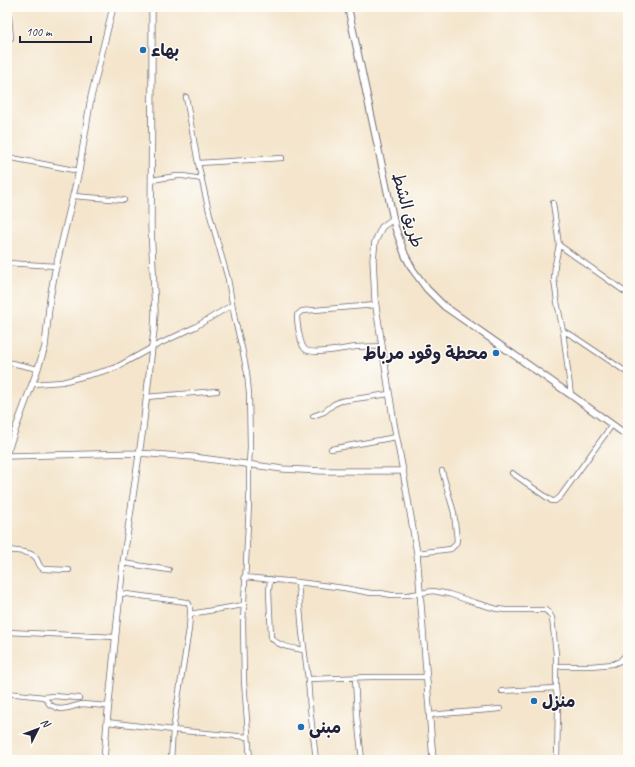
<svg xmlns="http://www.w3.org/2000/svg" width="635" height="767" viewBox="0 0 635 767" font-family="Caveat,'Playpen Sans Arabic',sans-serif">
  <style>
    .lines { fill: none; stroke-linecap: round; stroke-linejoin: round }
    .minor-casing { stroke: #6c666e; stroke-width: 6 }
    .tertiary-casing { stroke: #6c666e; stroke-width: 7 }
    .secondary-casing { stroke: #6c666e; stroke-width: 8 }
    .minor { stroke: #fff; stroke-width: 4.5 }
    .tertiary { stroke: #fff; stroke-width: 5.5 }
    .secondary { stroke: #fff; stroke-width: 6 }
    .poi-dot { fill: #1f6fb2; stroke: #fdfcf7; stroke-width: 1.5 }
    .labels { text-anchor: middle; stroke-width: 3; stroke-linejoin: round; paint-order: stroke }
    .poi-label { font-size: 17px; font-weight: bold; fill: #22223b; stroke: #fdfcf7; text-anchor: start }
    .street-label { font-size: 17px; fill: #22223b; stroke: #fdfcf7 }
  </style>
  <rect width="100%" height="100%" fill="#fdfcf7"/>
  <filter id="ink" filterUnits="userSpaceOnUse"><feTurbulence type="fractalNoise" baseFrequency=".025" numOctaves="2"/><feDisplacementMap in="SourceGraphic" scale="8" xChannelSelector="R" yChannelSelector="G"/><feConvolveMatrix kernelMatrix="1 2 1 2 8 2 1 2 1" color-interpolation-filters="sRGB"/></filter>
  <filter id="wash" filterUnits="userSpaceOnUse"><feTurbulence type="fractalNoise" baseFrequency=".012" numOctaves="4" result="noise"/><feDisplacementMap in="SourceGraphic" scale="16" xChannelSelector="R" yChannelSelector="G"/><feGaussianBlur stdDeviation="0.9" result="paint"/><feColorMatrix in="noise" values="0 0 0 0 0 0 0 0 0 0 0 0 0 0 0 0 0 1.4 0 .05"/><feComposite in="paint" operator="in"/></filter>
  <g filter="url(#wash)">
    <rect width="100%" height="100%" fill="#f4e5cc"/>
  </g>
  <g filter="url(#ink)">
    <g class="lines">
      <g class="minor-casing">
        <path id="minor" d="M8,7L11,38
          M186,97L198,163L207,203L211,219L228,279L235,320L242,348L247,373L249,394L250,447L249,464V504L243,622L244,681L250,760
          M7,157L79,171
          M198,163L282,158
          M151,180L177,176H183L202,179
          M73,196L124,200
          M553,203L559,245L555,265L554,279L557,302L563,331L571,395
          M559,245L628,294
          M7,263L56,266
          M376,305L302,311L297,315C297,322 300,347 306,350C315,355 346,348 356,347C365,346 373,347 382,346
          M563,331L573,336L628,373
          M7,362L38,369
          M33,384L62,382L97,373L115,368L153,347L195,327L232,305
          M146,397L217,391
          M313,416L324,412L334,404L341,401L389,394
          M331,449L396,437
          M512,473L552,501H555L560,497L612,425
          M7,550C14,551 32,551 36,558C39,562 38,566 43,569L69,570
          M417,553L451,549L456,544L457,540L454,513L442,471
          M123,563L169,570
          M244,577L298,582L344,588L371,593H381L391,595H408L433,591L449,594L476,603L497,609L506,610H545C549,612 550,614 552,618L556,654V688L558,709L557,760
          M270,579L269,591L271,637C278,647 293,648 304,650
          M298,582L302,632L308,679L310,708L316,760
          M119,593L186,602C191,603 190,610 190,614
          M7,632L115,637
          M556,666H591L613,664L620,661L628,652
          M355,678L357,716L362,760
          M308,679L371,677H426
          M502,691L556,688
          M7,693L44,697L50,705L60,709L68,708L82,704L108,706
          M44,697L53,696L79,698
          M429,715L500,709
          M107,722L173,730L248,737
          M171,760L173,730L189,629L190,614L243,605"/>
      </g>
      <g class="tertiary-casing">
        <path id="tertiary" d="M393,219L382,227L380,231L375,242L373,259L375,300L394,424L403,471L417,553L433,760
          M7,452L37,371L45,347L50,298L55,271L79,171L91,97L113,7
          M7,456L138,453L193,457L283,469L322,471H403
          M104,760L107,722L123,563L143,428L154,330L155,312L151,227L152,69V7"/>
      </g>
      <g class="secondary-casing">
        <path id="secondary" d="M348,7L395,227L405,255L413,270L427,289L444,306L517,357L571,395L628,436"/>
      </g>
      <use href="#minor" class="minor"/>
      <use href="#tertiary" class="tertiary"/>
      <use href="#secondary" class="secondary"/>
    </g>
  </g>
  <g class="poi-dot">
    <circle cx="143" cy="50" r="4"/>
    <circle cx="496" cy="353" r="4"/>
    <circle cx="534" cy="701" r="4"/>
    <circle cx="301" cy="727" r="4"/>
  </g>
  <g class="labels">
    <g class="poi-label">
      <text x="151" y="56">بهاء</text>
      <text x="488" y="359" text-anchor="end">محطة وقود مرباط</text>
      <text x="542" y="707">منزل</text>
      <text x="309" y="733">مبنى</text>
    </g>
    <g class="street-label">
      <text transform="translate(408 210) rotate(75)" y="6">طريق الشط</text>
    </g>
  </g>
  <rect width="635" height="767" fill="none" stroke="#fdfcf7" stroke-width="24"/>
  <g transform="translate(38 729) rotate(48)" stroke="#fdfcf7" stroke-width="3" paint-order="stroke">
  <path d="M0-3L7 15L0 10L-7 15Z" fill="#22223b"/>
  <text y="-6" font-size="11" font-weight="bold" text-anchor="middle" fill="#22223b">N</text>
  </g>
  <path d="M20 36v6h71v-6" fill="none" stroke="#22223b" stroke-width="2"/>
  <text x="26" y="36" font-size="12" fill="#22223b" stroke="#fdfcf7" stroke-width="3" paint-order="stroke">100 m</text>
</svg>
